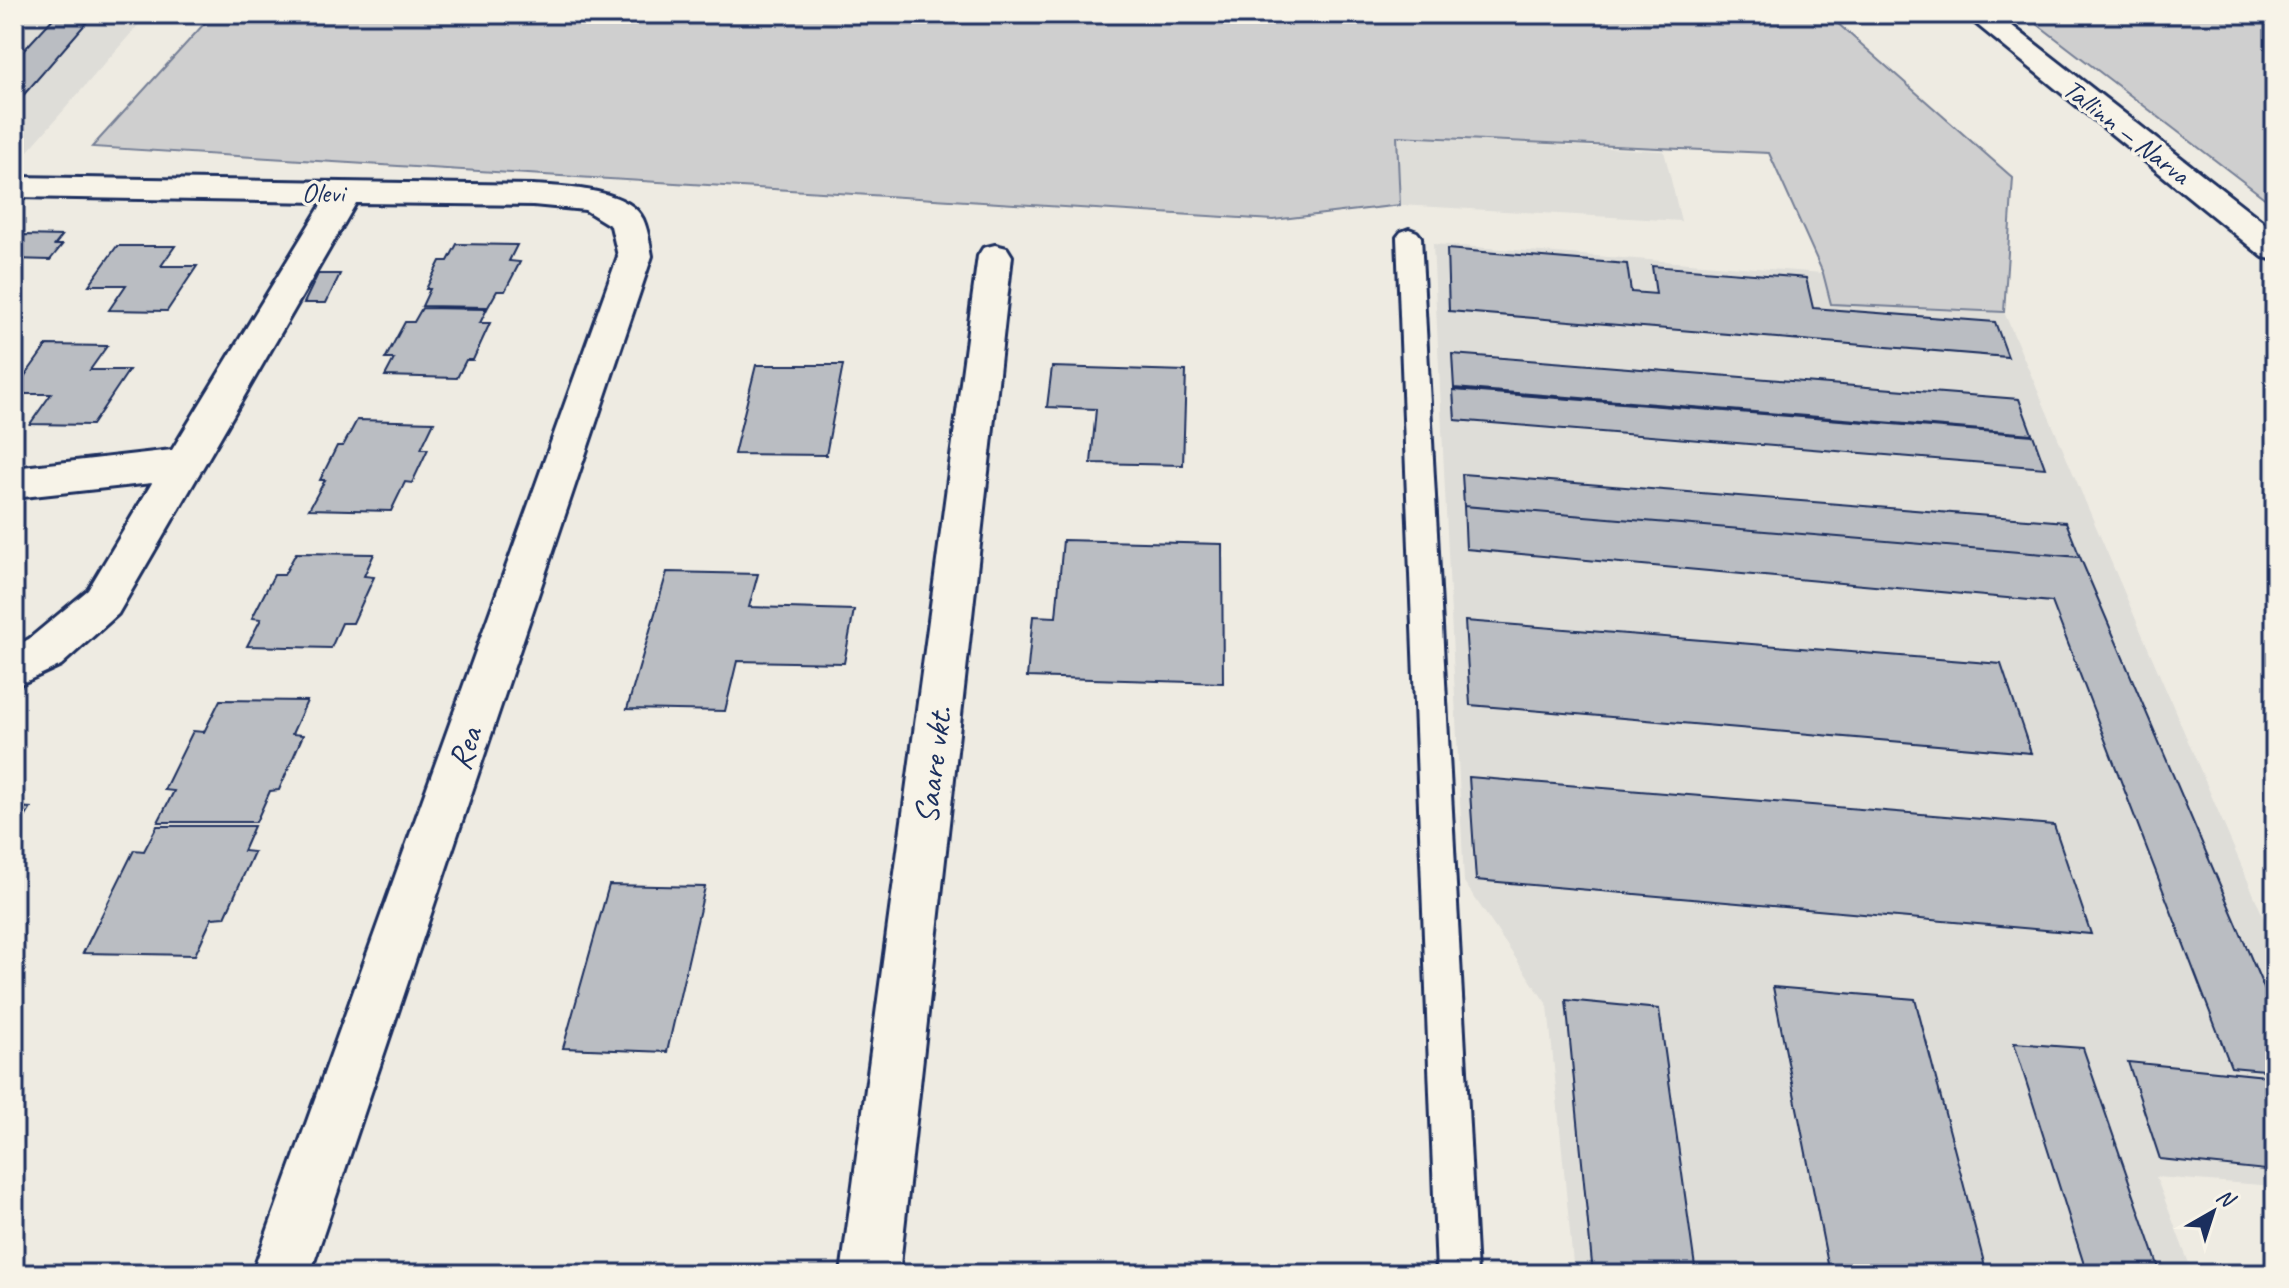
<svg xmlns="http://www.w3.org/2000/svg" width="2289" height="1288" viewBox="0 0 2289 1288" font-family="Caveat,sans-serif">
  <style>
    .built { fill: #deddd8 }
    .green { fill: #cfcfcf; stroke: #757f96; stroke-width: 2 }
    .building { fill: #babdc2; stroke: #1b2f5e; stroke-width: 2 }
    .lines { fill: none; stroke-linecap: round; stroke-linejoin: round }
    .service-casing { stroke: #1b2f5e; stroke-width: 6 }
    .minor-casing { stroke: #1b2f5e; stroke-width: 6 }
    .trunk-casing { stroke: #1b2f5e; stroke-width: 6 }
    .service { fill: #f7f3e8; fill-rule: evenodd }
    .minor { fill: #f7f3e8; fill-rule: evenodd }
    .trunk { fill: #f7f3e8; fill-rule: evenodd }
    .labels { text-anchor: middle; stroke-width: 7; stroke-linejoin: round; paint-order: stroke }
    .far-street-label { font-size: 28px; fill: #1b2f5e; stroke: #f7f3e8 }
    .street-label { font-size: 34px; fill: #1b2f5e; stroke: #f7f3e8 }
  </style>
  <rect width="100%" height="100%" fill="#eeebe2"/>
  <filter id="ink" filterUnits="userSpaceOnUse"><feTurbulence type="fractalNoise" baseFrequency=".0125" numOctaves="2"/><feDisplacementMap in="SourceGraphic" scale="16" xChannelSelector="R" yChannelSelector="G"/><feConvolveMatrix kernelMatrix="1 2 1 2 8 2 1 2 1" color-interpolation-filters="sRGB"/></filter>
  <g filter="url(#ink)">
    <path class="built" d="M14,14H148L14,167Z
      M1397,136L1664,151L1681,221L1400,205Z
      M1433,244L1823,273L1832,304L2004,312L2275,944V1186L2156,1177L2193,1274H1574L1548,1006L1464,882Z"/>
    <path class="green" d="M213,14H1827L2013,178L2004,312L1831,304L1823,273L1769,153L1397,136L1400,205L1273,220L92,147Z
      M2024,14H2275V206Z"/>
    <path class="building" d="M57,14H94L14,106V61Z
      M23,235L62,236L55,245H62L50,260L14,259V245Z
      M457,244L517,245L509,261L520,262L505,291H497L488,307L422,306L430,289H426L440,261H448Z
      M117,246H175L161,266H197L167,311L109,310L126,285H89Z
      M1447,249L1627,264L1631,292L1656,294L1652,266L1806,278L1813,308L1995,322L2008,357L1449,311Z
      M318,274H340L326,303H304Z
      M422,308L487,309L480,323H490L473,360H466L457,378L385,376L394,359H385L405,322H414Z
      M47,345L107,346L90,370H129L92,425L30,424L51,394H14V391Z
      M1452,354L2019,399L2032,434L1454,388Z
      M756,365H843L826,455L734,454Z
      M1052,367L1186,371L1183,465L1091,463L1096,409L1047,407Z
      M1453,390L2033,435L2045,468L1455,420Z
      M357,420L434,422L421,449H428L412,483L405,482L391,511L309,509L325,480H320L337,446H343Z
      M1462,474L2066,522L2080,557L1464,506Z
      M1464,506L2080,557L2275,1014V1071L2231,1067L2052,602L1466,549Z
      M1063,540L1222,544L1223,683L1027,677L1033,616L1056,617Z
      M296,553L374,554L364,576L374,577L353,623H342L331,648L247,646L261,619L252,618L274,575H284Z
      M667,572L758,574L749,607L854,610L844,663L737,661L725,711L627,709Z
      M1465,621L2001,664L2031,753L1470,705Z
      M220,700L307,701L292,734L303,735L279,790L270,791L256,822H158L174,791L164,790L193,731L204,732Z
      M1469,777L2054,825L2091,934L1476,880Z
      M14,807L31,808L14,836Z
      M157,826H254L243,851L254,852L225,917L212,918L195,955L83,953L134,850L144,851Z
      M609,885L705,887L667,1052L563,1048Z
      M1773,987L1915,999L1987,1274H1830Z
      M1566,1000L1659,1009L1696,1274H1593Z
      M2014,1043L2083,1048L2161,1274H2087Z
      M2128,1062L2275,1077V1171L2160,1159Z"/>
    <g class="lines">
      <g class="service-casing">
        <path id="service" d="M1409,229L1417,232L1421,237L1477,1274H1437L1397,237L1401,232Z"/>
      </g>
      <g class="minor-casing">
        <path id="minor" d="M14,177L533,185C562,187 628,188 643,219C648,230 650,244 652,256L310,1274H252L618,256L611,226L585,210L533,205L356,203L118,614L61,665L14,687V647L29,639L88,590L152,483L14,498V468L172,450L323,202L14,197Z
          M995,245L1007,248L1012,256L899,1274H841L978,256L983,248Z"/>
      </g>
      <g class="trunk-casing">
        <path id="trunk" d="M1964,14H1997L2275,231V260L2263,257Z"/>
      </g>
      <use href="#service" class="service"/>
      <use href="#minor" class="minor"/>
      <use href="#trunk" class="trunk"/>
    </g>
  </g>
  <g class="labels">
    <g class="far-street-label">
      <text transform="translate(2127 131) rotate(38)" y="10">Tallinn — Narva</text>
      <text transform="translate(323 192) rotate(1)" y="10">Olevi</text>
    </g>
    <g class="street-label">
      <text transform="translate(464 748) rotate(-71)" y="12">Rea</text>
      <text transform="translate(932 765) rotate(-83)" y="12">Saare vkt.</text>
    </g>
  </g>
  <rect width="2289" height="1288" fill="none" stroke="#f7f3e8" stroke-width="48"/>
  <rect x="24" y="24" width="2241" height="1240" fill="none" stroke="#1b2f5e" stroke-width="3" filter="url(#ink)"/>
  <g transform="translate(2213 1212) rotate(39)" stroke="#f7f3e8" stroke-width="6" paint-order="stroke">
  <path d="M0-6L14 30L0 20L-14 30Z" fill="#1b2f5e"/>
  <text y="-12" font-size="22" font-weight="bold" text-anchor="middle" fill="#1b2f5e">N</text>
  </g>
</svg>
